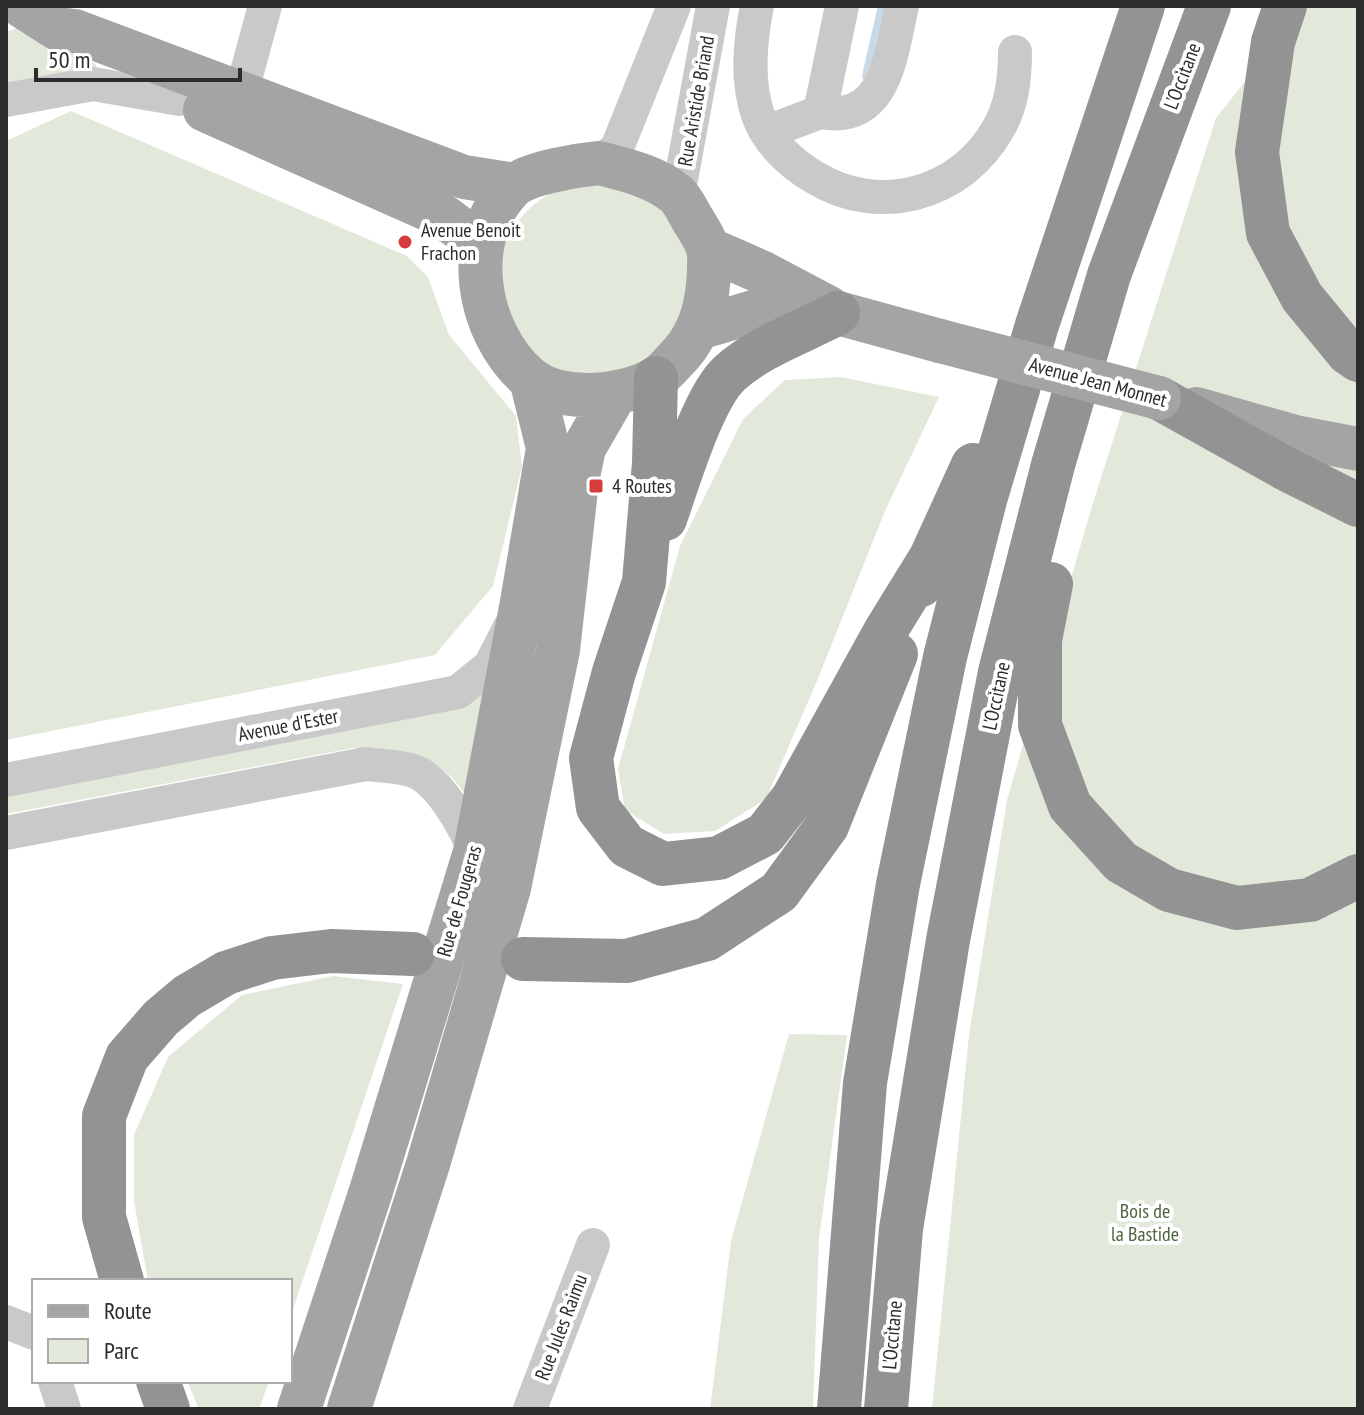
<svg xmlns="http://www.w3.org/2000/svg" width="1364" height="1415" viewBox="0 0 1364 1415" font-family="'PT Sans Narrow',sans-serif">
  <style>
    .green { fill: #e2e9db }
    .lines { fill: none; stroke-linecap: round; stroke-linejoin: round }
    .stream { stroke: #c8dae8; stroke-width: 8 }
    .minor { stroke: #c9c9c9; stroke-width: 34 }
    .major { stroke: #a4a4a4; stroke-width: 44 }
    .highway { stroke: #939393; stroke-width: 44 }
    .major-bridge { stroke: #a4a4a4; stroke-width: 44 }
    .poi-dot { fill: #d63c3e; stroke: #fff; stroke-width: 3 }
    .labels { text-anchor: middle; stroke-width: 8; stroke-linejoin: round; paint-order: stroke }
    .street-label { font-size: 20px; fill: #2c2c2c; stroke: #fff }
    .poi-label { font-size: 20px; fill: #2c2c2c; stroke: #fff; text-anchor: start }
    .park-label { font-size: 20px; fill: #4d643e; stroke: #fff }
  </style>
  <rect width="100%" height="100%" fill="#fff"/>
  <path class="green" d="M1305,6H1358V1409H932L969,1035L1007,800L1092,506L1216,118Z
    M21,26L96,64L97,73L6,92V32Z
    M71,111L407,256L428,277L449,335L516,416L522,467L493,586L435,655L6,740V141Z
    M498 280a97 97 0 1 1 194 0a97 97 0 1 1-194 0Z
    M841,377L939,397L885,511L817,681L766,799L715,831L664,834L625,810L618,769L680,546L743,419L785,380Z
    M496,675L473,804C465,795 458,783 449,775C422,752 387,749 353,748L6,814V795Z
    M333,976L403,984L290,1318V1281H148L134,1201V1135L168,1057L242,995Z
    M789,1034L847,1035L819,1239L813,1409H710L731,1241Z
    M187,1381H269L259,1409H199Z"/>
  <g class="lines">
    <path class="stream" d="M866,76L882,6"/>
    <path class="minor" d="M757,6C750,41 746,80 758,115C767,141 790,163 814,177C878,217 961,195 998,129C1012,106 1015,79 1015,52
      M241,94L265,6
      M6,100L93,84L180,99
      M820,112C887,124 891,53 902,6
      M767,132L820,112L842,6
      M599,163L617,148L674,6
      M678,196L713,6
      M6,780L458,692L490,666L510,627
      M6,833L366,764C381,766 402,766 416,772C441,783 465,827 475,852
      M6,1322L34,1333
      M55,1381L64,1409
      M530,1409L593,1245"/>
    <path class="major" d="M22,6L58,29L75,31L464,177L514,185
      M205,110L443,216L482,245
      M599,163C626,170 654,176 676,194C683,200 688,212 693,220C698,228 704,237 707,246C710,253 709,262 709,270C708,301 702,330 681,354C673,362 664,374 655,379C622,398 558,403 528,377C477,332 460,239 512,187C527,173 578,165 599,163Z
      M709,249L761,272L829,308
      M699,328L760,310L838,313L940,341
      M1196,409L1295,437L1358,449
      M299,1409L371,1191L475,852L522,602L548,448L531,379
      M349,1409L428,1164L509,888L558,650L577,481L584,448L615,394"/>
    <path class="highway" d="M1285,6L1273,42L1257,152L1268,233L1302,297L1348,353L1358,360
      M656,378L654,463L644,582L614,672L591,758L598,808L627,846L663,864L719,858L765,834L793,798L886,630L931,557
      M1159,398L1288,470L1358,505
      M665,519C678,482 703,397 730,373C760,346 803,332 838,313
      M1051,584L1040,640V725L1070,806L1121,862L1169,890L1237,908L1310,900L1358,876
      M921,585L931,557L973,465
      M523,959L627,961L707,939L779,892L827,826L896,654
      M122,1281L104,1217V1116L127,1057L161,1018L187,996L226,973L272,958L331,951L413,954
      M158,1381L168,1409
      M839,1409L865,1083L898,884L945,657L985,500L1037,325L1143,6
      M886,1409L901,1229L948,940L1000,672L1053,465L1109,275L1209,6"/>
    <path class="major-bridge" d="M940,341L1159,398"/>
  </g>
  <g class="poi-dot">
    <circle cx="405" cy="242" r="8"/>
    <rect x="588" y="478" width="16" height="16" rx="4"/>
  </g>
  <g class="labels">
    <g class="street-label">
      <text transform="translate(1182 76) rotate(-69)" y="7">L'Occitane</text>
      <text transform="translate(696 101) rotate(-80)" y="7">Rue Aristide Briand</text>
      <text transform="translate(1098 382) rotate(15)" y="7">Avenue Jean Monnet</text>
      <text transform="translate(996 696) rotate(-78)" y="7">L'Occitane</text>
      <text transform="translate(288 725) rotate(-11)" y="7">Avenue d'Ester</text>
      <text transform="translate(459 901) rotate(-74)" y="7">Rue de Fougeras</text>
      <text transform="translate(561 1327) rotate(-69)" y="7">Rue Jules Raimu</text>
      <text transform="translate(892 1335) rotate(-85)" y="7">L'Occitane</text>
    </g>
    <g class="poi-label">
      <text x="421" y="237">Avenue Benoit<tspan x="421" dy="23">Frachon</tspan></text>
      <text x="612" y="493">4 Routes</text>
    </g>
    <g class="park-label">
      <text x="1145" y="1218">Bois de<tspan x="1145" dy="23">la Bastide</tspan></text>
    </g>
  </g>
  <rect width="1364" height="1415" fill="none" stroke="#2c2c2c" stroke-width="16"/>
  <rect x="32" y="1279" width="260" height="104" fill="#ffffff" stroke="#ababab" stroke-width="2"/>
  <rect x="48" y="1305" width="40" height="12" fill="#a4a4a4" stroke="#ababab" stroke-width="2"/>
  <text x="104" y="1319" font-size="24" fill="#2c2c2c">Route</text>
  <rect x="48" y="1339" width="40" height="24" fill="#e2e9db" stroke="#ababab" stroke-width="2"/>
  <text x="104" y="1359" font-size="24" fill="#2c2c2c">Parc</text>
  <path d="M36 68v12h204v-12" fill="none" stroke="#2c2c2c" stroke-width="4"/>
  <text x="48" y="68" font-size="24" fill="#2c2c2c" stroke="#ffffff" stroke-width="6" paint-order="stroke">50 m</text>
</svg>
